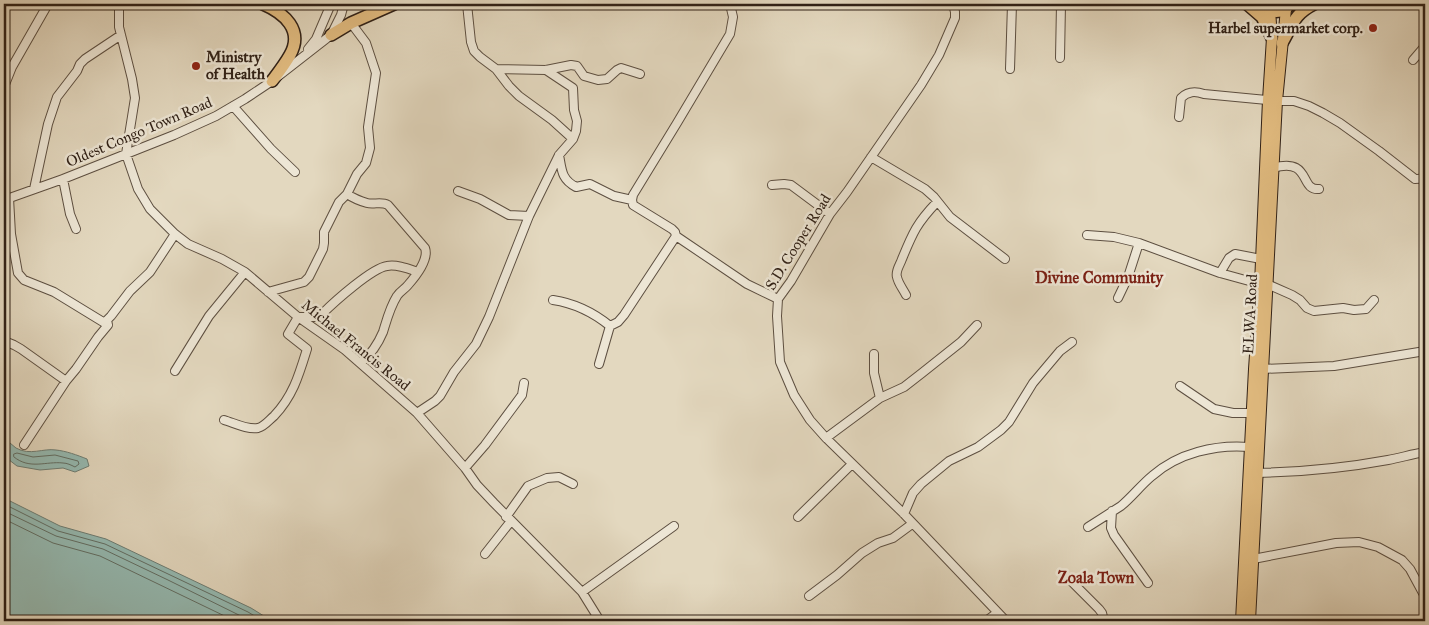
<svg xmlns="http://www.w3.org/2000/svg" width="1429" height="625" viewBox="0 0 1429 625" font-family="'IM FELL Great Primer',serif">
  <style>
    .water { fill: #95bab2; stroke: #6d7d74 }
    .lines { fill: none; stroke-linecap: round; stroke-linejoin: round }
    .shore { stroke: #626e64; stroke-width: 1 }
    .minor-casing { stroke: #5d4f41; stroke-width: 10 }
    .major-casing { stroke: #302117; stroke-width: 12 }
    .highway-casing { stroke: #302117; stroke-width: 14 }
    .minor { stroke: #ede6d5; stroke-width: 8 }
    .major { stroke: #e2bc80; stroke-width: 10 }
    .highway { stroke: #e2bc80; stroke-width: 11 }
    .poi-dot { fill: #8f2418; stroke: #ede6d5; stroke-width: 2 }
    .labels { text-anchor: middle; stroke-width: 5; stroke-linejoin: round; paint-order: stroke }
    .poi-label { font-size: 15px; font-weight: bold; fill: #302117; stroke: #ede6d5; text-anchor: end }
    .street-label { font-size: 15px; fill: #302117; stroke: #ede6d5 }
    .neighbourhood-label { font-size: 16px; font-weight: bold; fill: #7a1f14; stroke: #ede6d5 }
  </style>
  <rect width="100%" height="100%" fill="#e3d8bf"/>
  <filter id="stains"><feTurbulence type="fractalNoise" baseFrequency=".004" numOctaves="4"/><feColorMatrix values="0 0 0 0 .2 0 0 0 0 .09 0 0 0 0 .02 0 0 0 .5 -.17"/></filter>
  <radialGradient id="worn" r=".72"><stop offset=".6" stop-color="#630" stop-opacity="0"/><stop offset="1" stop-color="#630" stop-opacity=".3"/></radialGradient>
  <path class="water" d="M4,438C8,441 12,445 16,448C30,456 43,448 56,450C66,451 77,455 87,459L89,466L75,472L63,468L40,470L17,466L4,456Z
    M4,498L60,526L106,539L251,608L272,621H4Z"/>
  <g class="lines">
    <path class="shore" d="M14,454L17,453L33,457L55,455L78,461L79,464L75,467C71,465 67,463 63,463C46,461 30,470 14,457Z
      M4,504L58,531L105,544L248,612L263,621
      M4,511L56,536L103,549L168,580L251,621
      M4,519L53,543L100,556L235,621"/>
    <g class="minor-casing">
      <path id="minor" d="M119,4V27L132,79L135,98L126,154L138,189L150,209L175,234L188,244L222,259L245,272L298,317L345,350L417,413L465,468L477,485L494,503L582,592L600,621
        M467,4L471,42L474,51L480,57L496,69L546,70L571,65L577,66L584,76L598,80L607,79L617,70L621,68L640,74
        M730,4L733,17L730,34L677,123L633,195L632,200L633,205L672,229L675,232L676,236L747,284L778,299
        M953,4L955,12V18L939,55L921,85L847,192L830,214L791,281L778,299L777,316L780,362L794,395L810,420L826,438L904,514L1006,621
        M308,49L316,39L331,4
        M1060,58L1061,4
        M1413,60L1425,46
        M496,69L509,86L519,96L552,120L573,139
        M1010,69L1012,4
        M4,87L12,67L48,4
        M233,106L271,149L295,172
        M1179,117L1181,98C1188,91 1195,91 1204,94L1277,101H1294L1309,106L1323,113L1340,123L1379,151L1415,179C1419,179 1423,179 1425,175
        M559,155C562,170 561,179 576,187L590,184L614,196L632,200
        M871,157L925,189L934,197L950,217L1005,259
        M1273,168C1312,157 1299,191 1319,189
        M63,179L70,214L76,229
        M772,185L784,184L791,185L830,214
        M34,189L48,124L57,97L77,71L80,64L85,59L121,35
        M458,191L480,199L509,215L529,216
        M347,194C353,198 360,201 367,203C374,205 381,201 388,205L425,248C429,259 416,276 408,285C405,289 400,291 397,296C390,307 387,319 383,332C378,344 370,355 361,363
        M9,198L11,234L18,273L24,280L54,292L108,325
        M4,200L63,179L174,135L216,116L245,99L272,81L331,35L341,15L344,4
        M1087,235L1114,237L1139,243L1220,273L1260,284
        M1220,273L1229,258L1235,254L1261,259
        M1267,284L1292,295L1300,300L1307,308L1314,311L1343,308L1354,310L1366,309L1374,300
        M268,292L304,282L309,277L323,249L324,243V232L339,202L347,194L357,174L366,163L370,148L368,127L376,73L366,43L351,23
        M906,295C903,289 898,283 897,277C895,271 900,265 902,259C913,232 917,223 937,202
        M1118,298L1128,277L1139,243
        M553,300C573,303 594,313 610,326
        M4,341L14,345L21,349L66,381
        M874,354V373L880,398
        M599,364L610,326L618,322L624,315L676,236
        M1262,369L1334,366L1425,351
        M175,371L209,316L245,272
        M1180,386L1214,409L1233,413H1252
        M417,413L435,401L440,396L454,372L476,344L489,317L529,216L559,155L573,139L576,131L577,121L574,110L573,88L546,70
        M224,420C234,423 248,430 258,428C265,426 269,420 274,416C293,396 299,375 307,349L288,334L298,317H314L322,314C334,302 372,268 387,266C397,264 409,269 418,272
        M826,438L880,398L904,387L922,373L961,342L977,325
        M24,445L66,381L76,369L98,337L108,325L107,320L111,316L130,291L150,272L175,234
        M465,468L485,445L522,395L524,383
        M1257,473C1300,472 1345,468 1388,460C1400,458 1412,454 1425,452
        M1112,511L1111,528L1114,535L1148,583
        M904,514L913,493L921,484L949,461L978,447L1001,430L1009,422L1033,383L1060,351L1072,342
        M506,517L528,486L547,478L559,477L573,484
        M798,517L852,464
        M1088,527C1099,520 1110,513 1121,506C1132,497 1141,485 1152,476C1178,453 1216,444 1250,447
        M485,554L511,521
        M1248,560L1336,543L1359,542L1378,547L1402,560L1410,569L1423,593
        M1073,583L1099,609L1102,613L1104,621
        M582,592L674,526
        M809,596L837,575L862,553L878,543L893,538L912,524
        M986,621L997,613"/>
    </g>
    <g class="major-casing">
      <path id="major" d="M1241,621L1254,369L1260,284L1268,100L1272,38L1270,10
        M1250,621L1277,101L1286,9"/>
    </g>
    <g class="highway-casing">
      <path id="highway" d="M263,4C284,13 304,30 290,55C285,64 278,73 272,81
        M1247,4L1262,17L1272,38
        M1263,4C1271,14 1282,14 1290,4
        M331,35L351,23L394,4
        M1282,43C1293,24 1294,14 1314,4"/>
    </g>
    <use href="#minor" class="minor"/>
    <use href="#major" class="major"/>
    <use href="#highway" class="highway"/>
  </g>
  <g class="poi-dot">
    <circle cx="1373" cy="28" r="5"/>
    <circle cx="196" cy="66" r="5"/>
  </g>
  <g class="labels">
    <g class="poi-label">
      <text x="1363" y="33">Harbel supermarket corp.</text>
      <text x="206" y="62" text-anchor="start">Ministry<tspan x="206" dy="17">of Health</tspan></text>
    </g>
    <g class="street-label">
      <text transform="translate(139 132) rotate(-23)" y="5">Oldest Congo Town Road</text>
      <text transform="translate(798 242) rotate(-58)" y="5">S.D. Cooper Road</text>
      <text transform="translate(1250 314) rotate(-87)" y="5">ELWA Road</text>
      <text transform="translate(356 345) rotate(39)" y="5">Michael Francis Road</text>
    </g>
    <g class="neighbourhood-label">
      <text x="1099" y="283">Divine Community</text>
      <text x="1096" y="583">Zoala Town</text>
    </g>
  </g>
  <rect width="1429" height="625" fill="none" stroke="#e3d8bf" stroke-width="20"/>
  <rect x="5" y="5" width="1419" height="615" fill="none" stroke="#302117" stroke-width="2.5"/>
  <rect x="10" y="10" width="1409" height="605" fill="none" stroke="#302117"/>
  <rect width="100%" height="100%" filter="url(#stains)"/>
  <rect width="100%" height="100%" fill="url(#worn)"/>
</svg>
